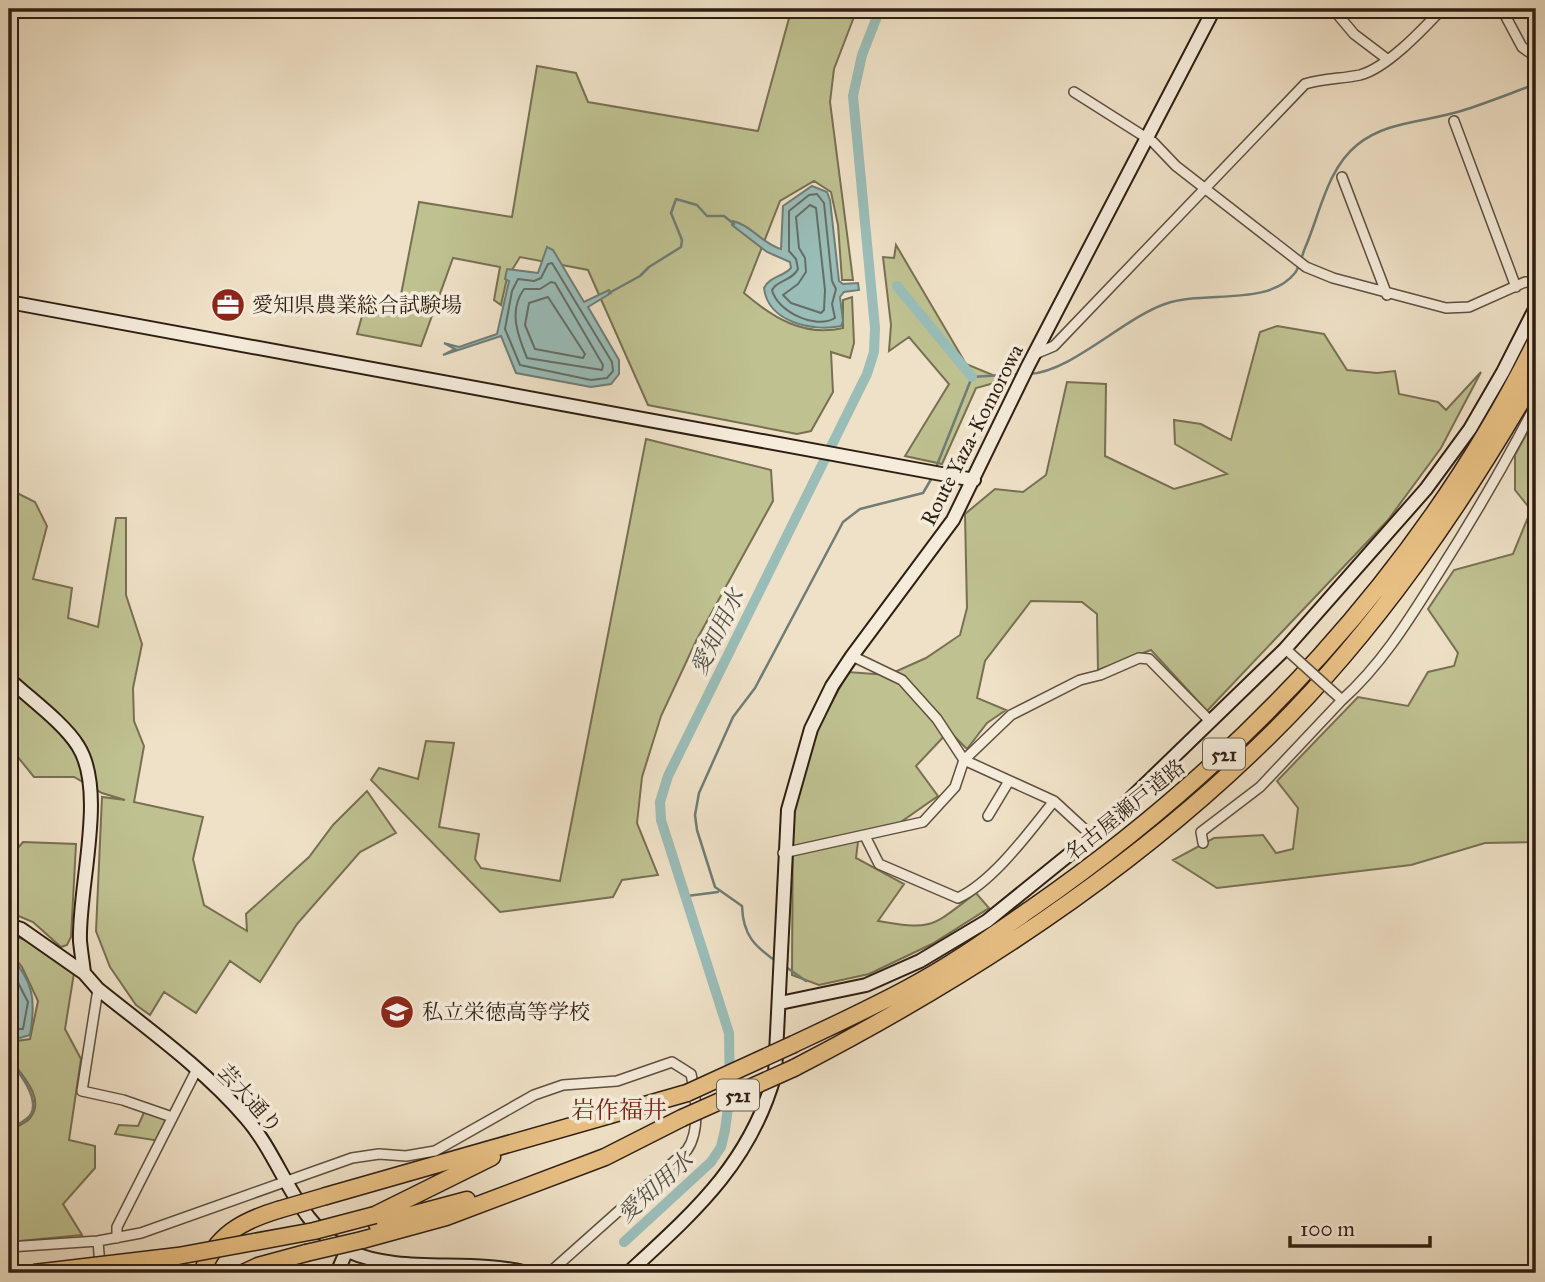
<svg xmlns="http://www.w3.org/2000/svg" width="1545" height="1282" viewBox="0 0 1545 1282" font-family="'IM FELL Great Primer','Noto Serif JP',serif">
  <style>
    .green { fill: #bfc191; stroke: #777052; stroke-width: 2 }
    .water { fill: #9abdb8; stroke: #6f7d76; stroke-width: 2 }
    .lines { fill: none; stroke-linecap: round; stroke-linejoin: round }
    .shore { stroke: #646e65; stroke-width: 2 }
    .stream { stroke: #6f7d76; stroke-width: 2.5 }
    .canal { stroke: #9abdb8; stroke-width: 10 }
    .street-casing { stroke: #5f4f3f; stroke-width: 12 }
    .secondary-casing { stroke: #2f1e12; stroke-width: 16 }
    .highway-casing { stroke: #2f1e12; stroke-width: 19 }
    .street { stroke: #f5ecdb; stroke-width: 9 }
    .secondary { stroke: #f5ecdb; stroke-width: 12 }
    .highway { stroke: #e8c084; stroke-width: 16 }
    .street-bridge-casing { stroke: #5f4f3f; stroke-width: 12; stroke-linecap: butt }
    .highway-bridge-casing { stroke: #2f1e12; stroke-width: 19; stroke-linecap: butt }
    .street-bridge { stroke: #f5ecdb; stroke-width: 9 }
    .highway-bridge { stroke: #e8c084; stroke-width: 16 }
    .labels { text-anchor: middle; stroke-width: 7; stroke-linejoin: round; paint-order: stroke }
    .shield { fill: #f5ecdb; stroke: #6a5c4e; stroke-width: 2 }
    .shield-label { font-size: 19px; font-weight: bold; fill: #2f1e12 }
    .poi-label { font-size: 21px; fill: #2f1e12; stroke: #f5ecdb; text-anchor: start }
    .street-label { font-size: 21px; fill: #2f1e12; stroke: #f5ecdb }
    .water-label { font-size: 23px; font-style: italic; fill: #4f4e44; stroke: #f5ecdb }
    .quarter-label { font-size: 24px; fill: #7a1f14; stroke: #f5ecdb }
  </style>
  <rect width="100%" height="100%" fill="#efe1c7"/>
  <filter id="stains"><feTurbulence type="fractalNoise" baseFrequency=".00286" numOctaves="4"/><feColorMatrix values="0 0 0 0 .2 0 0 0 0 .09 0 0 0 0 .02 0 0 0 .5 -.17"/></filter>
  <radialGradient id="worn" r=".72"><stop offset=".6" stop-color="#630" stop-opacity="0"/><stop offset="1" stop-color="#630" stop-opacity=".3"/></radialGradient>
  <path class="green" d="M789,9H857L834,69L830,102L853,280H842L838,225L831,192L814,181L780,201L744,293C773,318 804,337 843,328V300L852,297L854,343L850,358L831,352L833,392L811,431L797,434L648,405L588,270L520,257L507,278L501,305L494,300L500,267L453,258L421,346L357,334L364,309L397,315L419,202L512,217L537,66L576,73L588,102L758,131L791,11Z
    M896,245L966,364L1005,380L976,388L942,464L905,456L949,384L909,337L889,351L891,325L883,257L894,258Z
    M1277,326L1324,334L1347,370L1377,373L1395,371L1399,394L1438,402L1446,410L1481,372L1441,448L1388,520L1207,711L1151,650L1098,670L1097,614L1082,602L1031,601L985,661L977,698L1006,710L987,723L967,749L949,731L916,766L938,796L895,826L859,834L856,858L904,884L878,921C934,931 932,926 976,893L989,908L932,944L869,974L819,985L792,975L793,809L813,738L848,672L888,675L926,658L960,635L967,608L965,514L995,489L1023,492L1046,475L1067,382L1106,384L1105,456L1174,489L1227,474L1175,444L1174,420L1201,424L1231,440L1260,332Z
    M1536,416V842L1485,843L1411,865L1217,888L1173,860L1214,838L1263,835L1276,853L1293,849L1298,808L1277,781L1358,697L1408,706L1428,672L1454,666L1458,653L1428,609L1454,570L1513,554L1531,510L1515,490V455Z
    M646,439L771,470L773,501L696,641L661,716L642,777L637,823L658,875L622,880L613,897L500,912L371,780L379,768L418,779L426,741L454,743L439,827L479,834L475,859L481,868L560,881Z
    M9,489L35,502L47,526L33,579L72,588L68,618L98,627L116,518H126V595L142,644L133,688L134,721L144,746L134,802L203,817L193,859L204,905L247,931L246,914L309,857L333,825L367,791L396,833L360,852L297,924L260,982L230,961L196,1013L164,992L150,1015L136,1005L110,967L96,931L102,797L125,800L102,793L74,777H34L17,756L9,760Z
    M23,842L76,844L71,937L67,945L61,947L33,922L9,912V858Z
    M9,934L31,942L74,973L65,1029L81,1059L69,1140L95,1146V1168L63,1204L82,1235L9,1242V1134C14,1126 24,1125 30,1118C46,1099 22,1075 11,1060L17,1041L30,1039L38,1001L22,967L9,951Z
    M146,1108L172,1117L160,1141L115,1134L119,1125L138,1126Z"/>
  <path class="water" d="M812,186L827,192L830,200L839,281L843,284L858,283L859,290L844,292L840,297L843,321L841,326C812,332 768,322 764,288C770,276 783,277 791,268L790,262L767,252L732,225L733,221C751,225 764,245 781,249L783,206Z
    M547,247L553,250L584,302L609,290L611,293L588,307L619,360V374L611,384L591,387L516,373L501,336L443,355L455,349L444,343L459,347L497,334L509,281L505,279L507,269L538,273Z
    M9,954C34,982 36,1000 30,1035L20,1038L9,1035Z"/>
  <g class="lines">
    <path class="shore" d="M817,194L824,203L832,281L836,289L832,304L835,318C815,330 777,311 772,290C777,280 792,281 798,269L796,259L789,251V211L809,195Z
      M810,205L816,208L825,290L824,310L821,313L791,303L783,295L798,284L806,272L805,258L799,248L796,217Z
      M552,263L612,362L613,371L607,378L591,380L520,365L505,329L512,291L518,279L534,281L541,278L548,264Z
      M551,282L555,283L603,365L602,370L527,358C518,336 508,311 524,289H540Z
      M548,297L585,354L583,358L535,349L525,325L529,303Z
      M9,965L28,1002L23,1029H9"/>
    <path class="stream" d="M609,293L640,276L649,267L681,247L682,240L671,213L676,199L697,205L707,216H724L734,224
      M1029,374C1071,372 1124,318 1165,304C1204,290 1268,307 1295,273C1300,266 1302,255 1305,248C1320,214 1327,169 1357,145C1386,121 1426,122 1461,111C1487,103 1511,93 1536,84
      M935,470L972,377L1019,374
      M687,896L718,892
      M777,962C754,946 743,935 742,906L715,887L697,830L695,815L699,793L733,717L755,688L843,522L860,509L923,493L933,476
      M786,967L806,981
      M9,1058L15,1037
      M9,1060C19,1072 40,1098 31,1114C27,1121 15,1125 9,1130"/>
    <path class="canal" d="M897,286L972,377
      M624,1242L711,1162L721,1147L725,1130L730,1093L729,1033L661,820L660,802L668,776L867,374L874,352L875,328L853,96L862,55L880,9"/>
    <g class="street-casing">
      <path id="street" d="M1333,9L1354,34L1387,59
        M1506,17L1522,47L1536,57
        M1074,92L1153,142L1176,166L1306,267L1333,278L1446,308L1469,307L1525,282L1536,283
        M1454,121L1516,287
        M1342,177L1387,295
        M1035,354L1054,346L1305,84C1323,78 1342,79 1360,75C1387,68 1423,29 1442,9
        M852,656L902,680L937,719L964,760L1054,801L1092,836
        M1332,691L1342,700C1383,663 1410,618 1439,572C1474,517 1506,462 1536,404
        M988,816L1009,781
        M865,836L879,864L958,898C994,881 1029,832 1054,801
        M1203,843L1201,832L1260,787L1342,700
        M783,853L923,822L955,787L964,760L1011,715L1080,680L1100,675L1139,658L1149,659L1211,722
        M98,989L82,1091L123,1100L172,1117
        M117,1238V1227L197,1069
        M98,1241L100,1267
        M9,1247L98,1241L141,1233L352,1158L379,1154L406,1156L435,1151L534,1095L563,1085L617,1081L672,1062L691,1074C696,1097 701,1130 687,1150L549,1273"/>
    </g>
    <g class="secondary-casing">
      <path id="secondary" d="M9,302L974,480
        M9,679C29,698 64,723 78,746C107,791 78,888 80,941C81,952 83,963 84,973
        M9,925L21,929L84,973L98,989C149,1030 204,1069 246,1118C282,1159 297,1227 348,1251C401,1275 470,1258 527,1273
        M780,1003L866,985L920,961L987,921L1092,836L1285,649L1426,489L1470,429L1503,372L1536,307
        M337,1273L347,1250
        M628,1273C694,1212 750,1164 775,1074L788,810L811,729L832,686L852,656L953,520L1028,366L1214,9"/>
    </g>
    <g class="highway-casing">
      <path id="highway" d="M794,1044C832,1026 871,1008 908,988C952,965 992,936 1032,908C1241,763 1423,570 1536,341
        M794,1068C966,979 1130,873 1269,736C1376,631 1462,505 1536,376
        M326,1196L687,1093
        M375,1215L492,1157
        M377,1224L467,1200
        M362,1240L446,1217L605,1157L682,1118
        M202,1273C215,1235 242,1221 278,1210
        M243,1273L258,1266L306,1253"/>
    </g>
    <use href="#street" class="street"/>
    <use href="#secondary" class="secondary"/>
    <use href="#highway" class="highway"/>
    <g class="street-bridge-casing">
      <path id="street-bridge" d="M1290,653L1332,691"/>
    </g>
    <g class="highway-bridge-casing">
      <path id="highway-bridge" d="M687,1093L794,1044
        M682,1118L794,1068
        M278,1210L326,1196
        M306,1253L362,1240
        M34,1273L178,1256L314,1231L375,1215"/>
    </g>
    <use href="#street-bridge" class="street-bridge"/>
    <use href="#highway-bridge" class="highway-bridge"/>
  </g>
  <defs>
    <g id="office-disc" transform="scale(1.75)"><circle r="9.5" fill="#8f2418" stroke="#f5ecdb"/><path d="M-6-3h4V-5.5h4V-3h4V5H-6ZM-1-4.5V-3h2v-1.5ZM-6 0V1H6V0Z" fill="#fff"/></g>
    <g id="school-disc" transform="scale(1.75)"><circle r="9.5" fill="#8f2418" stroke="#f5ecdb"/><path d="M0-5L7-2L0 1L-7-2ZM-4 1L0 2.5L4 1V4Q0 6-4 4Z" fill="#fff"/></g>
  </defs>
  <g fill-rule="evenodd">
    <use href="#office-disc" x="228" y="305"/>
    <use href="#school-disc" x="397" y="1012"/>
  </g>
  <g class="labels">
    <g class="shield">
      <rect x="1203" y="738.5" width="42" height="31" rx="5"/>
      <rect x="717" y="1079.5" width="42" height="31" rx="5"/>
    </g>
    <g class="shield-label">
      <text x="1224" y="761">521</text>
      <text x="738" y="1102">521</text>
    </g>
    <g class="poi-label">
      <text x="252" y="312">愛知県農業総合試験場</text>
      <text x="422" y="1019">私立栄徳高等学校</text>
    </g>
    <g class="street-label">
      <text transform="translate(972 435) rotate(-63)" y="7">Route Yaza-Komorowa</text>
      <text transform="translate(1125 810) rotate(-39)" y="7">名古屋瀬戸道路</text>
      <text transform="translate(250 1099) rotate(48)" y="7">芸大通り</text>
    </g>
    <g class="water-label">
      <text transform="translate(717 632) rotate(-64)" y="8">愛知用水</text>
      <text transform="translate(655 1187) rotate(-42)" y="8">愛知用水</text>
    </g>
    <g class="quarter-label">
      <text x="619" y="1118">岩作福井</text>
    </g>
  </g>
  <rect width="1545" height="1282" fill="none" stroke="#efe1c7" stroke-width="35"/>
  <rect x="10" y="10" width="1524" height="1261" fill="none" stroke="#2f1e12" stroke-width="3.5"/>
  <rect x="18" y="18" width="1510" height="1247" fill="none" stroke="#2f1e12" stroke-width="2"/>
  <path d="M1290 1236v10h140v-10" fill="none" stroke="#2f1e12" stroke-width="3.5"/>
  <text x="1300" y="1236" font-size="21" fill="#2f1e12" stroke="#f5ecdb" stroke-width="5" paint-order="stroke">100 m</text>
  <rect width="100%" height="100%" filter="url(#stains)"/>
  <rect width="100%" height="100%" fill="url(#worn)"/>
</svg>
